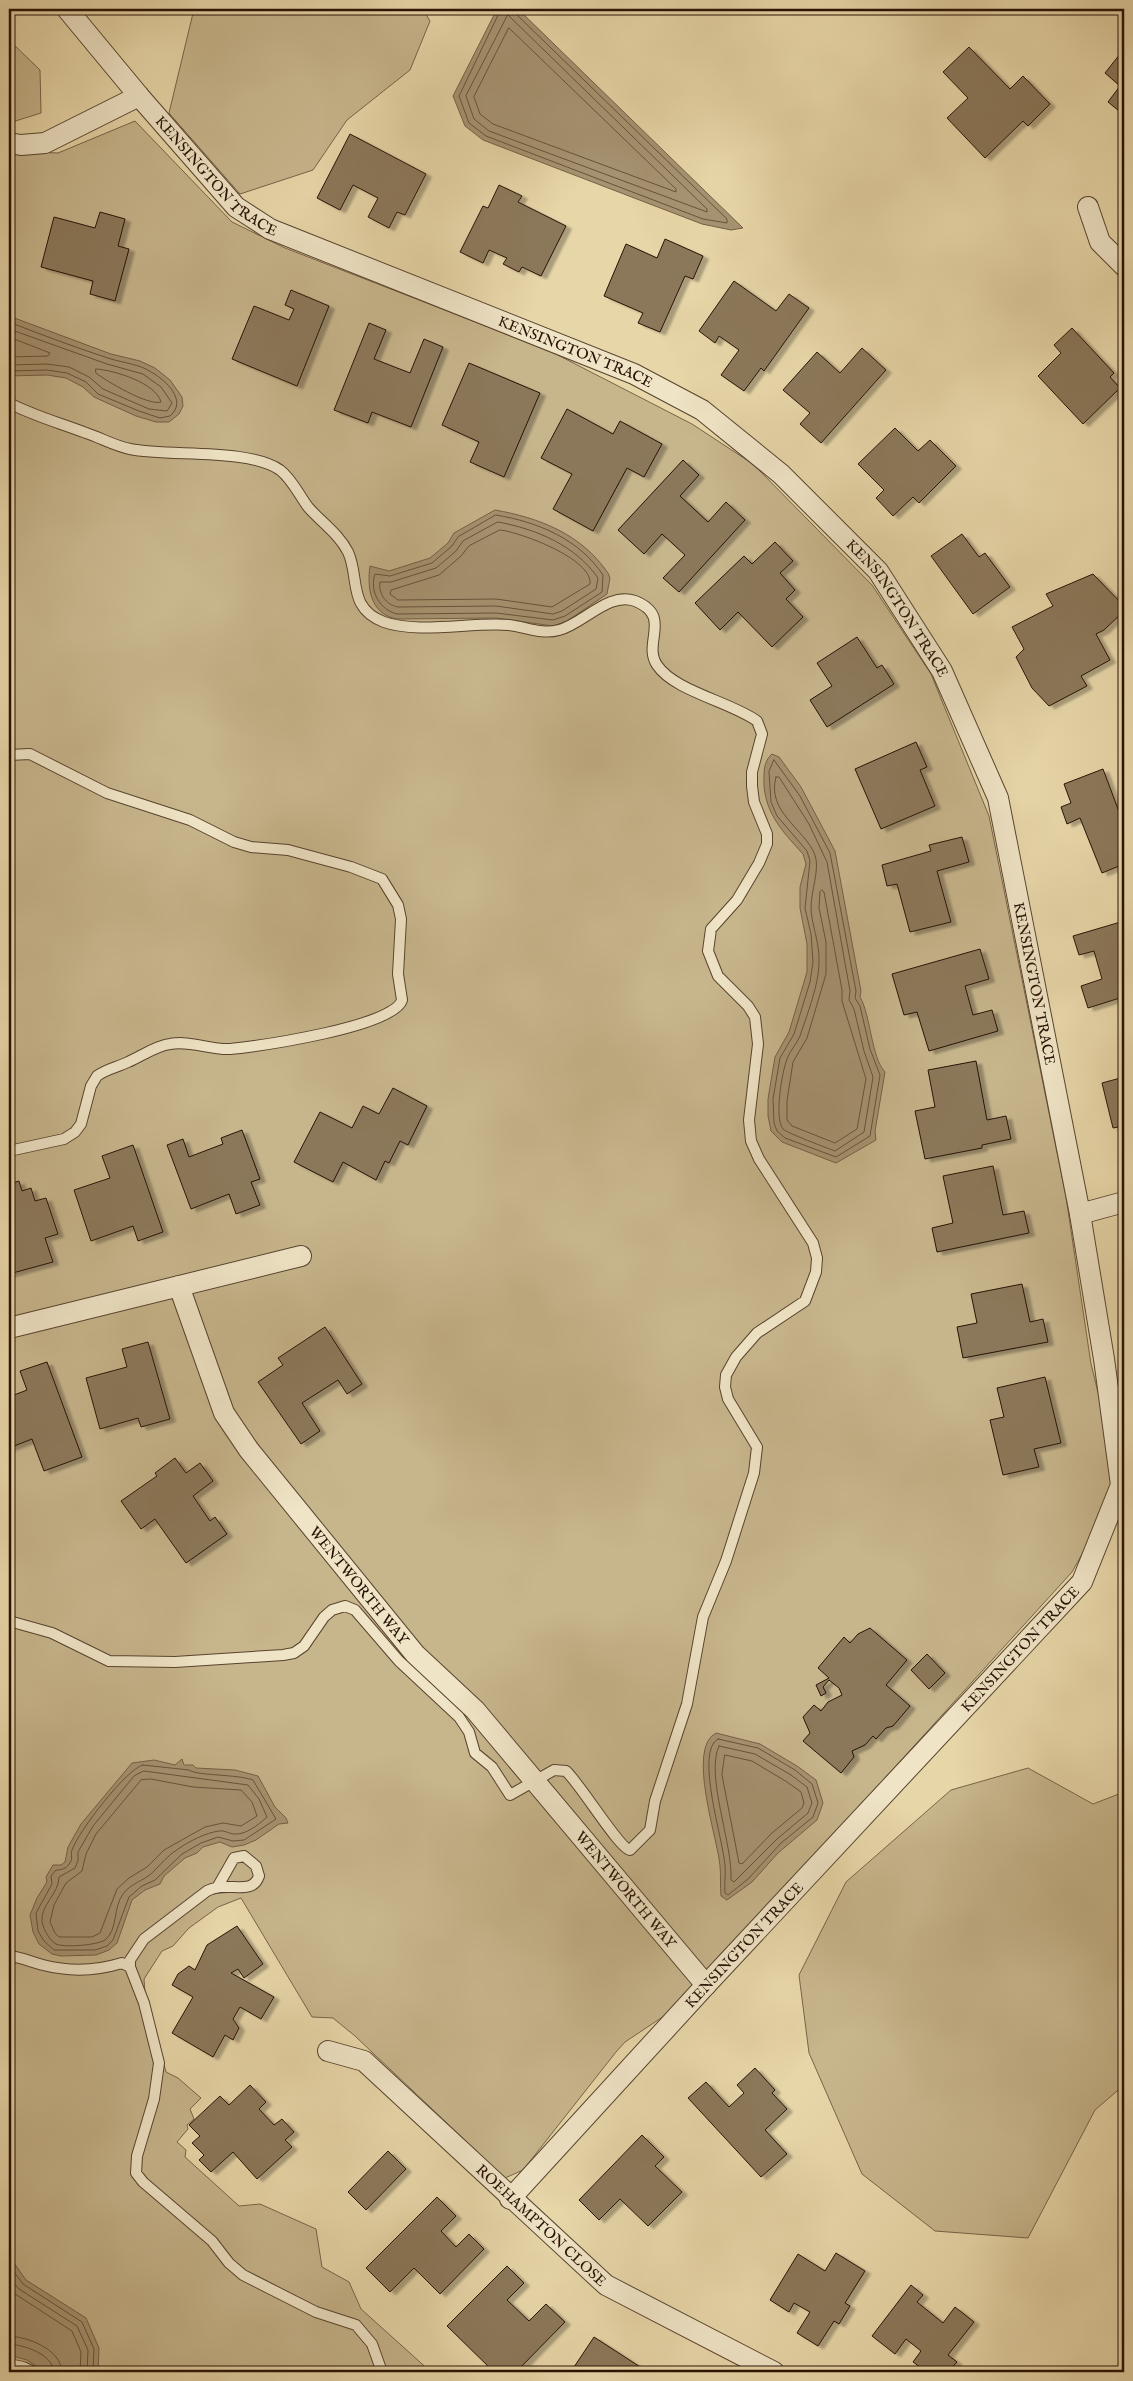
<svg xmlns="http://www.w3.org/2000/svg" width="1133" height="2381" font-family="'IM FELL English',serif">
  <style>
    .green { fill: #c7b58c; stroke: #786448 }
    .water { fill: #a69371; stroke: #745f46 }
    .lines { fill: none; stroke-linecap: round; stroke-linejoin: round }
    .shore { stroke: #67523b; stroke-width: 1 }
    .building { fill: #8b785a; stroke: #281205; filter: url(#shadow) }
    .service-casing { stroke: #58432e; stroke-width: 12 }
    .minor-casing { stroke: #58432e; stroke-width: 22 }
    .service { stroke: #efe4c6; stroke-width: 10 }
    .minor { stroke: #efe4c6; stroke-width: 20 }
    .labels { text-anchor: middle; stroke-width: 5; stroke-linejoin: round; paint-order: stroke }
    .street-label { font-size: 15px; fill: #281205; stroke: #efe4c6 }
  </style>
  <defs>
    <filter id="shadow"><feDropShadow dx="5.5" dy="3" stdDeviation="1" flood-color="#0004"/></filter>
  </defs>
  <rect width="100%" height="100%" fill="#e7d6a8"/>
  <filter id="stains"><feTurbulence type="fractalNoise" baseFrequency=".004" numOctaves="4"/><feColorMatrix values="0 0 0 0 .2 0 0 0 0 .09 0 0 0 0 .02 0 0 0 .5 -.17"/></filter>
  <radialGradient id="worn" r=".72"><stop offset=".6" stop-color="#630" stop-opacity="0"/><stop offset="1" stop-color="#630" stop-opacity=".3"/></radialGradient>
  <path class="green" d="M194 9H423L430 21 410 70 347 120 313 170 240 194 169 113Z
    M9 40 40 70 41 113 9 123Z
    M135 121 232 222 285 248 548 350 692 424 753 464 872 585 931 674 989 816 1066 1197 1091 1364 1121 1485 1072 1572 676 2008 625 2042 616 2052 523 2170 505 2178 355 2036 333 2018 312 2017 241 1898 218 1907 189 1928 173 1946 162 1951 144 1979 145 1992 166 2072 178 2078 201 2098 190 2109 194 2119 187 2125 188 2129 177 2142 186 2150 185 2157 239 2206 260 2204 316 2229 322 2267 349 2282 361 2309 431 2372H9V151L58 153Z
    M1028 1768 1093 1804 1124 1792V2085L1095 2110 1028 2238 935 2231 862 2174 809 2053 799 1975 846 1882 951 1790Z"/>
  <path class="water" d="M497 9H518L743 228 731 230 702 224 483 140 465 126 453 96Z
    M9 316 111 354 140 361 155 368 170 380 182 397 183 406 179 414 169 422H156L136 416 94 397 83 387 66 378 47 375 9 376Z
    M495 510C540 518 581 534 608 573L610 578 607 594 567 621 553 626 496 618 397 619C370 614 367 588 370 566L389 571 430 558 448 543 454 533Z
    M772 754 779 757 801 787 835 851 861 991 860 997C871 1016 871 1057 885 1072L875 1131 876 1140 836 1163 782 1142 771 1131 768 1116V1099L775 1057 789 1032 807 972V944L800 908V887L806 864 803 854C781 830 762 810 764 775 764 767 766 759 772 754Z
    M716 1733 760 1744 797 1766 816 1780 823 1803 817 1820 778 1853 752 1882 727 1900 721 1896C720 1886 721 1876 720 1866 718 1839 686 1748 716 1733Z
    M182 1759 184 1765H193L196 1768 235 1770 258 1776 275 1807 286 1818 288 1823 279 1824 256 1840 244 1845 232 1847 220 1842 203 1847 197 1853 185 1858 164 1876 160 1884 145 1890 132 1900 117 1943 109 1950 96 1955 61 1956 52 1954 39 1944 33 1932 30 1915 37 1898 47 1882 46 1877 53 1865H61L65 1862 68 1847 81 1824 132 1763 154 1760 175 1765Z
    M9 2256 26 2280 86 2318 99 2348 98 2372H45L27 2360 9 2355Z"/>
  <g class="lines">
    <path class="shore" d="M501 9 459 96 469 123 486 136 703 219 727 223V219L516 14 515 9
      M508 15 707 209V212L489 131 474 119 466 96Z
      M509 28 676 189V192L493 124 480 114 474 97Z
      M9 322C42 335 77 348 111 359 124 363 139 364 151 372 166 380 188 401 170 416L160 418 139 411 98 394 86 382 67 373 47 370 9 371
      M9 329 107 364 143 374 161 387 172 403 167 411 149 409 103 389 89 377 69 367 47 364 9 365
      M9 337 50 353 48 356 9 357
      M96 369C114 370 156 383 161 402 148 406 106 381 96 373Z
      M496 515C538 522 579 539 603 575L602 592 565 616 553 620 496 613 397 614C380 610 369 591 375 574L390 576 432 563 452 546 458 537Z
      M498 522C536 529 575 545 598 578L596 589 562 611 553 614 496 606 398 607C386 605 378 593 380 582H391L436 568 456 551 463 541Z
      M500 530C520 532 593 559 590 584L552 607 496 599 398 600 390 594 391 590 439 575 461 556 469 546Z
      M774 760 800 796 830 853 856 991 855 998 860 1006 870 1049 880 1075 870 1136 836 1157 785 1138 777 1131 774 1123 773 1099 780 1058 794 1034 810 982 813 962 811 934 805 908 810 861 807 851 777 816 771 802 769 772Z
      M776 777H779L809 824 827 862 850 991 849 1000 854 1009 864 1051 873 1077 864 1132 835 1151C827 1148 787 1133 783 1129 774 1118 782 1072 787 1059 790 1050 797 1044 800 1036 807 1015 819 984 819 963 820 942 811 924 811 907 811 891 820 869 815 855 805 829 766 812 776 777Z
      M822 890 824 892 842 990V1001L866 1079 857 1129 835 1143 792 1126 787 1120V1101L793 1062 807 1038 826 974V942L819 908 820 892Z
      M718 1739 758 1748 795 1770 812 1784 818 1803 813 1817 781 1843 748 1879 728 1895 725 1893C724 1884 726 1875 725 1866 724 1842 694 1751 718 1739Z
      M719 1746 755 1754 791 1775 807 1787 812 1803 808 1813 777 1839 734 1882 731 1880C733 1844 705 1775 719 1746Z
      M725 1755 752 1761 787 1782 801 1792 804 1803 802 1808 772 1833 742 1864 739 1863 722 1775Z
      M143 1765 189 1770C198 1776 236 1774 253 1780L276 1819 244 1840 233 1841 218 1837 201 1843 182 1854 155 1880 142 1886 129 1897 113 1940 107 1946 95 1950H54L44 1941 38 1931 36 1913 52 1884 51 1876 56 1870C61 1870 66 1869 69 1864 74 1859 70 1855 72 1850 78 1832 127 1768 143 1765Z
      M144 1771 248 1785 259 1799 267 1817C258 1825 246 1835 234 1834 229 1834 225 1830 219 1831 205 1833 190 1841 178 1849 168 1855 161 1864 153 1872 144 1881 131 1883 123 1894 113 1907 118 1930 105 1940 97 1945 65 1948 56 1944 49 1940 44 1930 42 1922 40 1905 59 1894 59 1877L75 1868 78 1861V1852L93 1826 134 1776Z
      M151 1779 193 1787 241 1790 252 1802 257 1816 241 1826 223 1823 205 1827 164 1850 147 1867 129 1878 117 1889 100 1933 92 1937H59L55 1933 50 1922 54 1905 66 1883 82 1871 86 1854 96 1834 141 1780Z
      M9 2265 23 2284 82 2322 94 2349 93 2372
      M9 2278 19 2289 77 2326 88 2350 87 2372
      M9 2290 72 2331 81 2352 80 2372
      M9 2336C28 2337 61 2349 62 2372
      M9 2344C24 2345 53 2354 54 2372"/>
  </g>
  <path class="building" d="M969 47 1010 89 1023 76 1050 104 1028 126 1023 121 985 158 947 118 968 98 943 72Z
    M1124 49V115L1108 102 1120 86 1105 73Z
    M350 134 426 174 405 215 397 212 389 228 368 217 378 198 353 185 340 210 317 198Z
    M499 185 522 196 518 202 566 226 541 276 522 267 519 272 503 264 507 258 489 250 483 263 460 252 483 206 488 208Z
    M100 212 125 219 118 246 129 249 115 301 90 294 93 281 41 267 54 217 95 228Z
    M665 239 703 256 693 279 685 276 660 332 638 323 643 313 604 296 626 244 657 258Z
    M734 281 776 311 789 294 809 308 764 371 761 368 744 391 721 375 739 350 719 336 715 343 699 331Z
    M291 290 329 306 297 386 232 359 254 306 289 320 294 309 285 305Z
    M369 323 386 330 374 359 410 373 424 339 443 347 411 427 372 412 368 423 334 410Z
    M1072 328 1114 373 1110 377 1120 388 1083 424 1038 376 1061 353 1054 345Z
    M862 348 886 370 821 443 800 424 810 413 783 390 817 352 840 373Z
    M469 363 540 393 504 477 470 462 479 442 442 425Z
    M567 409 613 434 620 421 662 444 644 477 627 468 593 531 553 509 572 474 541 458Z
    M895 428 918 451 930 440 956 466 919 503 913 497 893 516 876 498 884 490 858 464Z
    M683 460 699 475 680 496 708 522 726 502 745 520 679 592 663 578 685 555 662 534 644 554 618 530Z
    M962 534 979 557 985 553 1010 587 973 614 931 556Z
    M775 542 793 561 780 573 795 590 786 599 803 617 772 647 738 612 720 630 695 603 744 556 752 564Z
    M1093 574 1124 606V611L1104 630 1096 634 1110 660 1081 676 1087 686 1049 706 1032 688 1016 657 1024 649 1012 627 1053 606 1046 594Z
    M857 637 877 668 882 665 894 684 827 727 810 700 832 686 817 663Z
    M916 742 927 767 920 770 935 806 881 829 855 769Z
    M1103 769 1121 817 1124 816V864L1102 873 1080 818 1067 824 1061 807 1071 803 1064 784Z
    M962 837 969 862 937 871 951 922 910 932 897 884 887 886 882 865 931 851 929 845Z
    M1124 921V1002L1123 997 1088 1008 1081 986 1102 979 1094 951 1079 955 1073 936Z
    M980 949 989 979 965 986 973 1015 992 1010 998 1031 929 1051 917 1012 904 1015 892 974Z
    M976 1061 987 1120 1006 1116 1011 1139 982 1145V1148L925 1159 915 1111 935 1107 928 1070Z
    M1124 1077V1126L1113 1128 1102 1083Z
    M393 1088 427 1106 408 1145 400 1141 389 1163 385 1161 376 1180 343 1162 333 1182 294 1162 320 1112 352 1128 363 1106 379 1114Z
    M242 1130 260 1179 251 1182 260 1205 236 1214 229 1194 191 1209 167 1145 183 1139 189 1157 223 1144 221 1138Z
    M133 1145 163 1232 138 1241 133 1226 91 1241 74 1190 110 1178 102 1156Z
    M993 1166 1003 1215 1024 1211 1029 1233 937 1252 932 1228 953 1223 943 1176Z
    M19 1181 22 1191 31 1188 35 1201 46 1198 58 1234 45 1238 53 1262 9 1274V1209L12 1208 9 1198V1184Z
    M1022 1284 1030 1322 1043 1319 1048 1342 963 1358 957 1327 977 1323 971 1294Z
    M325 1327 362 1384 347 1394 338 1380 302 1403 320 1431 301 1444 258 1382 283 1365 278 1358Z
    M148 1342 170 1419 141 1427 138 1418 100 1429 86 1378 127 1367 122 1349Z
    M47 1362 82 1457 44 1471 32 1439 9 1448V1397L27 1390 20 1371Z
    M1045 1377 1061 1443 1034 1449 1039 1467 1003 1475 990 1420 1004 1417 997 1388Z
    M175 1458 186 1473 200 1463 213 1481 193 1496 210 1521 215 1517 227 1534 186 1563 155 1519 141 1529 121 1501 157 1476 155 1473Z
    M870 1628 907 1660 886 1685 910 1706 893 1726 886 1728 876 1739 873 1736 865 1745 852 1751 854 1757 841 1773 803 1741 810 1733 803 1717 814 1705 821 1711 828 1702 842 1695 839 1688 829 1680 823 1687 826 1693 821 1696 816 1685 829 1678 818 1668 844 1637 850 1643 858 1634Z
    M927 1654 945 1673 929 1689 911 1670Z
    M237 1926 263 1964 244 1978 238 1969 231 1973 274 1997 261 2019 240 2007 233 2019 239 2028 233 2040 225 2035 213 2057 172 2033 193 1997 172 1985 178 1974 189 1966 195 1970 207 1945Z
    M755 2068 775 2090 772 2093 787 2109 765 2130 787 2154 761 2177 688 2098 706 2082 729 2107 744 2093 737 2085Z
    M250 2085 266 2102 259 2109 274 2125 282 2119 294 2132 285 2140 292 2147 257 2179 233 2152 211 2172 199 2160 204 2155 192 2143 200 2136 189 2125 220 2096 229 2105Z
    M642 2135 664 2157 655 2166 682 2192 648 2226 620 2199 599 2220 579 2200Z
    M388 2151 406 2169 366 2210 348 2192Z
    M437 2197 456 2216 441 2231 456 2247 469 2234 484 2249 440 2294 414 2268 390 2292 366 2268Z
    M836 2253 865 2271 845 2303 850 2306 839 2324 834 2321 818 2346 797 2333 810 2312 794 2303 789 2312 770 2300 798 2254 825 2271Z
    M507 2266 524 2283 507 2300 529 2321 546 2304 565 2322 516 2372H494L447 2326Z
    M911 2285 923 2295 917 2302 943 2323 955 2307 974 2322 948 2355 957 2362 948 2372H927L913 2362 921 2351 906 2339 895 2354 872 2336Z
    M594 2337 648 2372H575L572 2370Z"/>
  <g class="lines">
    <g class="service-casing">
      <path id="service" d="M9 403C34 416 60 423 86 433 101 438 115 446 130 449 170 457 248 448 280 470 292 479 299 495 308 507 321 522 339 534 348 552 360 578 347 608 384 622 417 634 472 622 509 625 526 627 542 635 559 630 583 624 609 591 635 601 673 616 642 643 657 665 674 691 731 702 757 721L762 734 752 772V786L754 802 767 834V844L759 863 737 900 711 929 708 951 718 976 748 1006 755 1017 758 1044 749 1120 751 1141 759 1159 813 1243 817 1258 816 1272 805 1301 757 1333 736 1357 726 1375 725 1387 728 1399 757 1447 754 1473 726 1561 703 1617 687 1704 655 1801 650 1830 630 1850C619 1848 581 1785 566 1771L554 1770 510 1795 492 1767 475 1753 469 1732 459 1717 399 1661 355 1610 345 1606 332 1610 324 1617 304 1646 294 1653 283 1655 175 1662 109 1661 52 1633 9 1621
        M9 755 30 754 107 793 190 820 234 842 251 847 288 850 351 867 382 879 398 905 401 919 398 974 402 1000C394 1027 259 1046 230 1049 210 1050 190 1040 170 1044 155 1046 142 1056 128 1062 118 1067 106 1069 97 1076L91 1086 81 1124 75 1132 64 1139 9 1151
        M218 1886 234 1858 244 1856 256 1866 259 1876C252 1897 227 1880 207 1891L144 1939 130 1960V1967L144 2003 159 2063 154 2099 137 2156 136 2173 143 2182 212 2241 229 2263 243 2275 316 2312 356 2325 372 2344 382 2372
        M9 1956C21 1957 31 1962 43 1965 70 1972 96 1971 122 1963L130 1967
        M9 2364 23 2367 34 2372"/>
    </g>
    <g class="minor-casing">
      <g id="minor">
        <path id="s1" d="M67 9 139 96 236 207 270 229 634 374 702 410 781 474 878 571 942 671 998 798 1080 1214 1104 1359 1121 1485 1082 1582 706 1985 510 2199"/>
        <path d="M9 143 21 145 45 143 139 96"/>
        <path d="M1088 207 1100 242 1124 266"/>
        <path d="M1080 1214 1124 1202"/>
        <path id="s2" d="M179 1286 224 1413 249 1450 415 1654 475 1710 706 1985"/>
        <path d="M9 1328 301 1256"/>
        <path id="s3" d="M328 2051 364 2061 606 2285 774 2372"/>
      </g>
    </g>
    <use href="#service" class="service"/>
    <use href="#minor" class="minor"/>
  </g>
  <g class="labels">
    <g class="street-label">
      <text dy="5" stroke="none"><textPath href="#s1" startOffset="225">KENSINGTON TRACE</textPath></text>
      <text dy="5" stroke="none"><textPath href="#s1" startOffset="630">KENSINGTON TRACE</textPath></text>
      <text dy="5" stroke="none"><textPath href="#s1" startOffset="1050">KENSINGTON TRACE</textPath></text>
      <text dy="5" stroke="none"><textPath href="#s1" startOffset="1455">KENSINGTON TRACE</textPath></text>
      <text dy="5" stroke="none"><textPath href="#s2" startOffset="354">WENTWORTH WAY</textPath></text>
      <text transform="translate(1020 1649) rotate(-47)" y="5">KENSINGTON TRACE</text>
      <text dy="5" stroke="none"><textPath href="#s2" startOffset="759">WENTWORTH WAY</textPath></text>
      <text transform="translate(744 1945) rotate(-47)" y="5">KENSINGTON TRACE</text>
      <text dy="5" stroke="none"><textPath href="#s3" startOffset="279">ROEHAMPTON CLOSE</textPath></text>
    </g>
  </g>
  <rect width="1133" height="2381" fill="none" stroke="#e7d6a8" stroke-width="30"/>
  <rect x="10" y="10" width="1113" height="2361" fill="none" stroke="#281205" stroke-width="2.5"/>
  <rect x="15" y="15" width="1103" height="2351" fill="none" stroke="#281205"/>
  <rect width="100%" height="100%" filter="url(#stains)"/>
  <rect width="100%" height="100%" fill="url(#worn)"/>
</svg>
